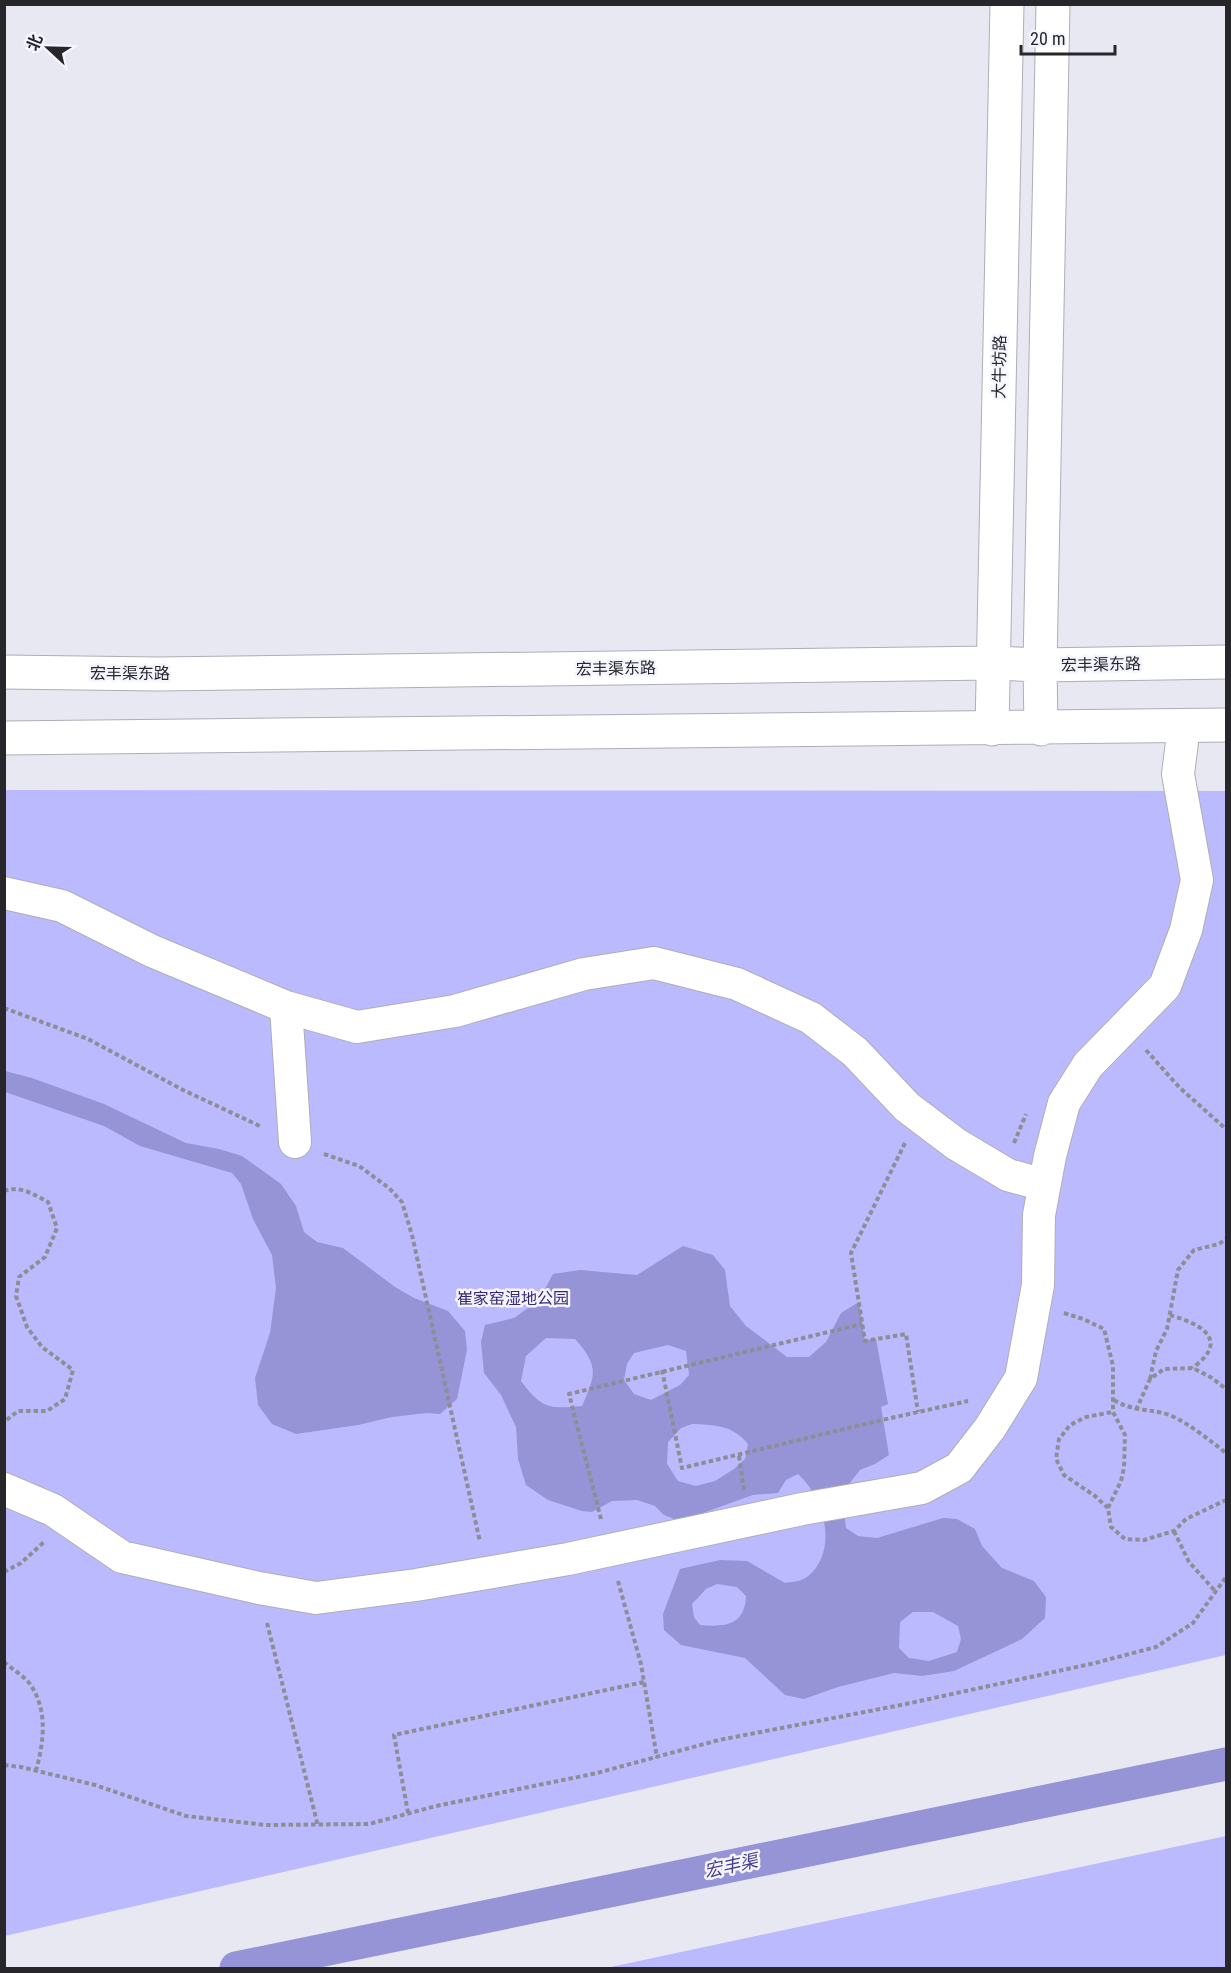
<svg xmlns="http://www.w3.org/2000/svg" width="1231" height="1973" font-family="'Roboto Condensed','Noto Sans SC',sans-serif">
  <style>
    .green { fill: #bcbaff }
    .water { fill: #9693d6; fill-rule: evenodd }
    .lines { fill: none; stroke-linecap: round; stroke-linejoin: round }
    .canal { stroke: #9693d6; stroke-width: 33 }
    .street-casing { stroke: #adaeb7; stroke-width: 34 }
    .secondary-casing { stroke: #adaeb7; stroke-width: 35 }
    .path { stroke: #8d8e95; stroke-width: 4; stroke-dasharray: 4.5 3; stroke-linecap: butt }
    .street { stroke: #fff; stroke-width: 32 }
    .secondary { stroke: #fff; stroke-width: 33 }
    .labels { text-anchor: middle; stroke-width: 5; stroke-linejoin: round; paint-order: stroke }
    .street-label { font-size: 16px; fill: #27272b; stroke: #f5f5ff }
    .park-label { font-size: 16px; fill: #352876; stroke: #f5f5ff }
    .water-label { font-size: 18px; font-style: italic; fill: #493e8e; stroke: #f5f5ff }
  </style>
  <rect width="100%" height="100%" fill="#e7e8f2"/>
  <path class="green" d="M4 790 1226 791V1655L5 1936Z
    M1226 1836V1968H606Z"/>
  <path class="water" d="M5 1071 32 1078 104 1104 186 1143 219 1149 242 1156 281 1184 296 1206 304 1232 317 1242 343 1248 395 1287 414 1298 448 1311 465 1331 467 1350 457 1399 440 1414 427 1413 392 1417 358 1425 296 1434 272 1424 258 1405 255 1378 270 1333 276 1288 272 1255 253 1219 241 1184 232 1173 140 1146 104 1126 5 1092Z
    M683 1246 713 1255 725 1270 730 1306 746 1326 787 1357H809L826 1342 841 1313 859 1302 865 1340 876 1339 888 1404 881 1407 889 1455 875 1464 860 1470 842 1493 846 1528 858 1536 877 1538 943 1518 957 1519 975 1529 982 1546 1002 1568 1034 1581 1046 1597 1045 1618 1022 1639 954 1671 922 1676 894 1673 838 1687 804 1699 785 1695 745 1658 681 1645 664 1630 663 1614 680 1569 720 1560 747 1561 785 1583C792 1582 802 1581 807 1577 839 1552 825 1498 798 1474L786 1480 778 1493 753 1495 689 1518 674 1519 664 1515 655 1506 637 1500 612 1501 592 1512 582 1511 548 1500 526 1485 518 1459 516 1427 501 1395 484 1373 481 1342 485 1325 514 1318 539 1300 553 1274 580 1270 637 1275ZM546 1338 575 1339C599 1366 596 1374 582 1406 549 1409 542 1409 521 1381L526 1356ZM668 1345 686 1351 689 1375 680 1385 651 1400 634 1394 624 1380 627 1364 634 1353ZM692 1424C714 1425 733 1425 748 1444L745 1459 734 1469 715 1481 696 1486 678 1481 667 1464 668 1442 681 1428ZM717 1584 737 1587 746 1596C745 1626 724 1627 700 1625L694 1617 692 1604 706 1589ZM913 1612H933L958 1626 961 1639 957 1652 929 1661 909 1658 899 1648 900 1622Z"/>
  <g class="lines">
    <path class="canal" d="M236 1968 1226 1764"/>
    <g class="street-casing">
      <path id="street" d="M4 893 62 906 152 951 286 1007 357 1027 455 1011 584 974 654 963 737 984 811 1018 855 1052 907 1107 956 1144 1008 1175 1044 1185
        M286 1007 295 1142
        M4 1489 53 1510 122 1557 259 1588 316 1598 416 1585 568 1559 802 1509 922 1488 959 1468 990 1428 1021 1378 1038 1285 1039 1215 1050 1156 1064 1103 1088 1065 1165 986 1186 930 1197 880 1178 774 1184 726"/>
    </g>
    <g class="secondary-casing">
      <path id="secondary" d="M4 672 158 674 992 663 1040 665 1226 662
        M992 729 1007 4
        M1041 729 1040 665 1053 4
        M4 738 1226 725"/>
    </g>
    <path class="path" d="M4 1008 88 1039 183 1090 262 1127
      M1146 1050 1179 1087 1226 1129
      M905 1143 851 1253 865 1341 906 1334 918 1412
      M1014 1143 1026 1114
      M324 1154 359 1166 389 1188 402 1202 412 1235 480 1542
      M4 1191C20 1185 35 1195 48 1202L57 1228 45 1257 19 1277 16 1296 27 1327 42 1347 73 1370 65 1399 47 1411H18L4 1422
      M1064 1313 1083 1319 1104 1329 1113 1366V1412L1125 1435 1124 1468 1121 1481 1108 1508 1111 1527 1125 1539 1144 1540 1174 1531 1186 1519 1226 1500
      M1170 1315C1186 1320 1222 1331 1207 1354 1204 1359 1197 1364 1193 1368
      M662 1370 682 1468 882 1420 968 1401
      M1150 1379 1156 1351 1167 1329 1178 1270 1194 1250 1219 1244 1226 1239
      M1114 1400C1130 1410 1145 1409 1163 1413 1181 1417 1211 1441 1226 1453
      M1136 1410 1150 1379 1164 1369 1193 1368 1212 1378 1226 1389
      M739 1456 744 1490
      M1108 1508 1095 1496 1064 1475 1056 1459 1059 1439 1070 1425 1086 1417 1112 1412
      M601 1519 569 1394 862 1324
      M1174 1531 1189 1562 1216 1592
      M4 1572 21 1563 44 1542
      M618 1581 641 1664 657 1758
      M267 1623 318 1826
      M4 1662C12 1669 24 1676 30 1684 48 1710 44 1741 36 1771
      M4 1765 21 1767 95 1785 186 1816 266 1825 369 1824 436 1806 597 1773 719 1740 906 1704 1095 1663 1156 1647 1193 1623 1226 1577
      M408 1813 394 1735 644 1682"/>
    <use href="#street" class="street"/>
    <use href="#secondary" class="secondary"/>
  </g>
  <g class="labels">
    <g class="street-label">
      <text transform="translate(999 367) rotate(-89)" y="6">大牛坊路</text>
      <text transform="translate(1101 664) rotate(-1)" y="6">宏丰渠东路</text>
      <text transform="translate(616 668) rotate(-1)" y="6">宏丰渠东路</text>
      <text x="130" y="679">宏丰渠东路</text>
    </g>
    <g class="park-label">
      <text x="513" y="1304">崔家窑湿地公园</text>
    </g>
    <g class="water-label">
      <text transform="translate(731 1866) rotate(-12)" y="6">宏丰渠</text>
    </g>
  </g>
  <rect width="1231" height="1973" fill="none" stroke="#27272b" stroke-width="12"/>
  <g transform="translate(48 48) rotate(292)" stroke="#f5f5ff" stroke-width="4.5" paint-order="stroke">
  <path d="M0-4.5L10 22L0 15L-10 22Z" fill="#27272b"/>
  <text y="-9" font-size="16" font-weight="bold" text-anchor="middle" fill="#27272b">北</text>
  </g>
  <path d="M1021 45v9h94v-9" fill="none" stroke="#27272b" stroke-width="3"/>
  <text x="1030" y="45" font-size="18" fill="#27272b" stroke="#f5f5ff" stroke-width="4.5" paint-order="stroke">20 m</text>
</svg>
